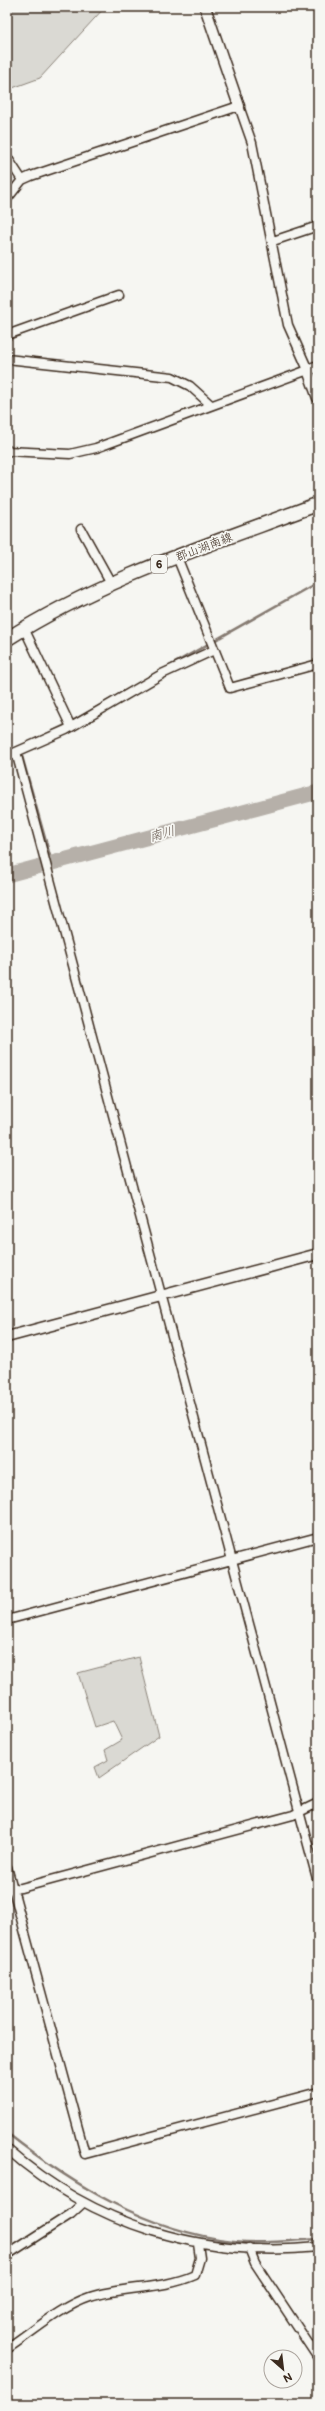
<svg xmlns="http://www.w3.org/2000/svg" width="325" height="2411" font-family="'Balsamiq Sans','Klee One',sans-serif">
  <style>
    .green { fill: #dad9d3; stroke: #8a8278 }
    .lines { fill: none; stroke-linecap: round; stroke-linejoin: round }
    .stream { stroke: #857a71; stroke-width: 2.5 }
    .river { stroke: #b6b0a9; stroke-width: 15 }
    .minor-casing { stroke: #3b2a1e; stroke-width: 11 }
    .tertiary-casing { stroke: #3b2a1e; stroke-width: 13 }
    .primary-casing { stroke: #3b2a1e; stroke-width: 16 }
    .minor { stroke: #f6f6f2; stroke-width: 8 }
    .tertiary { stroke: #f6f6f2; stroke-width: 10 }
    .primary { stroke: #f6f6f2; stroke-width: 13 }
    .labels { text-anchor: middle; stroke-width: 3.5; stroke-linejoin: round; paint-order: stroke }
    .shield { fill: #f6f6f2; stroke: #73675e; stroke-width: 1 }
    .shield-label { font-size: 11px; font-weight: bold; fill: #3b2a1e }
    .street-label { font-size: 12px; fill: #3b2a1e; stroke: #f6f6f2 }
    .water-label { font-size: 13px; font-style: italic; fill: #605248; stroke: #f6f6f2 }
  </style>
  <rect width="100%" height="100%" fill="#f6f6f2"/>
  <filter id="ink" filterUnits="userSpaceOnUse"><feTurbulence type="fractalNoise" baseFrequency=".025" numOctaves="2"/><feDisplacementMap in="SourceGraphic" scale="8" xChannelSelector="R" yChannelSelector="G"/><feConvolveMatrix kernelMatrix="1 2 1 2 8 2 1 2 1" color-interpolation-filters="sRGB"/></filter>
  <g filter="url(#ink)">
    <path class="green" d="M7 7H105L40 78 7 90Z
      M139 1657 159 1736 99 1778 95 1767 108 1760 105 1750 122 1740 113 1721 95 1727 78 1673Z"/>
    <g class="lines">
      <path class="stream" d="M32 741 65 725 318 582
        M22 756 52 863
        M7 2133C73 2185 147 2231 233 2241 261 2244 290 2241 318 2239"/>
      <path class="river" d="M7 875 318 792"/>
      <g class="minor-casing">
        <path id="minor" d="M7 157 22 180
          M7 199 22 180 31 176 239 106 252 143 288 325 308 370 96 448 70 454 7 451
          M273 241 318 226
          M7 335 119 295
          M7 359 172 377 190 386 211 405
          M81 529 111 583
          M177 557 230 688 318 664
          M24 628 71 727
          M16 752 318 1882
          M7 756 66 730 162 674 214 650
          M7 1620 318 1537
          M7 1867 85 2154 318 2092
          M8 1889 21 1888 293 1815 318 1803
          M7 2149C93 2225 205 2259 318 2247
          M249 2248 255 2263 318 2358
          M7 2255 71 2214 83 2203
          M7 2349C33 2332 60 2307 90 2297 124 2286 161 2290 195 2275L200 2258 198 2244"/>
      </g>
      <g class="tertiary-casing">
        <path id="tertiary" d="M205 7 239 106
          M318 366 308 370 318 398
          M7 1337 318 1254"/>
      </g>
      <g class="primary-casing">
        <path id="primary" d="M7 639C103 578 212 544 318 504"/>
      </g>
      <use href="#minor" class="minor"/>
      <use href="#tertiary" class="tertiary"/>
      <use href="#primary" class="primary"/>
    </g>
  </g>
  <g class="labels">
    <rect class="shield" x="151" y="555" width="16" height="18" rx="3"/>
    <g class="shield-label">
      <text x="159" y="568">6</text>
    </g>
    <g class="street-label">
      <text transform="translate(204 547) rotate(-21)" y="4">郡山湖南線</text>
    </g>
    <g class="water-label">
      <text transform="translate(162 833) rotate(-15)" y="5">南川</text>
    </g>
  </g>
  <rect width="325" height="2411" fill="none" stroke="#f6f6f2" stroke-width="24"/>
  <rect x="12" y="12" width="301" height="2387" fill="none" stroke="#3b2a1e" stroke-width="1.5" filter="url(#ink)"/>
  <g transform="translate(283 2369) rotate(152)"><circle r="19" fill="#f6f6f2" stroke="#aba49d"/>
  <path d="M0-3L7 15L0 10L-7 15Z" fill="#3b2a1e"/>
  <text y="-6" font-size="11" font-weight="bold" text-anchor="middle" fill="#3b2a1e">N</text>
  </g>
</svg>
